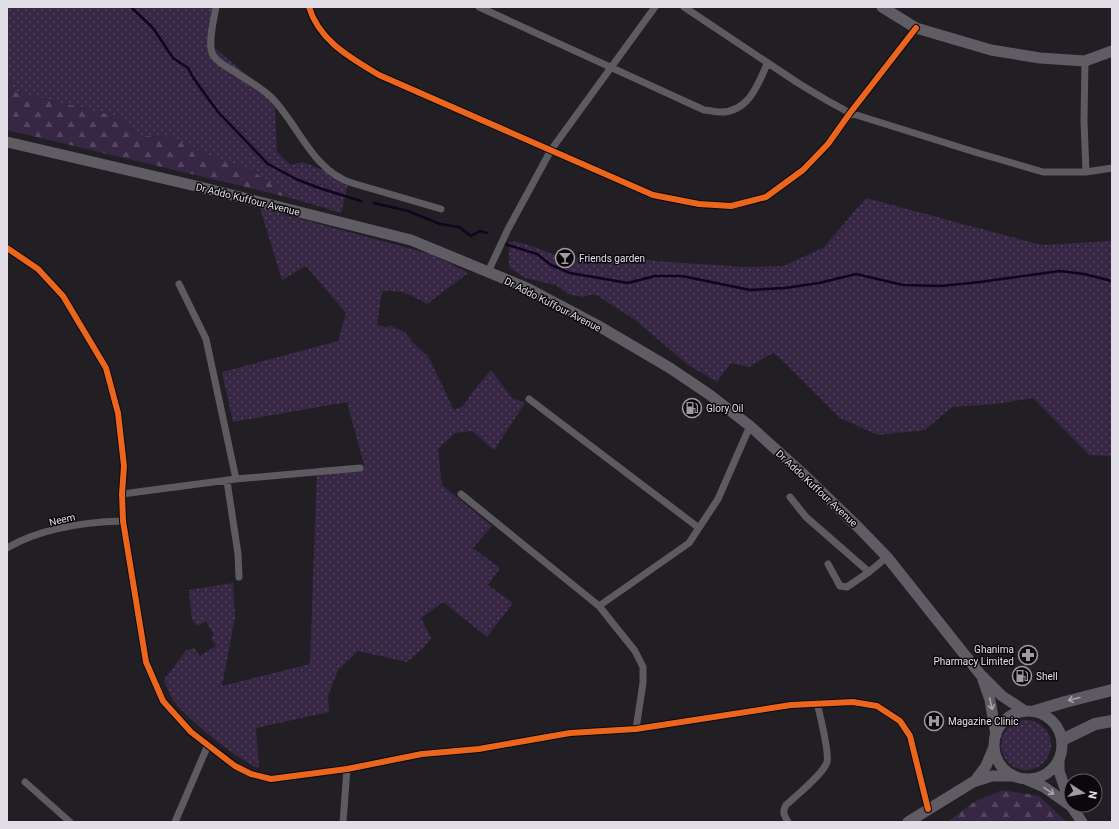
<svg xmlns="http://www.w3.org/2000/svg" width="1119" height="829" font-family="Roboto,sans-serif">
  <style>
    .grass { fill: url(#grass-dots) }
    .forest { fill: url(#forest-firs) }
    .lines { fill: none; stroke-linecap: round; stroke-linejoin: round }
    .stream { stroke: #13031f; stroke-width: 2.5 }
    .street { stroke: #5d5a60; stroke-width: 7 }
    .secondary { stroke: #605c64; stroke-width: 11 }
    .primary { stroke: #5e5a63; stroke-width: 12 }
    .cycleway-casing { stroke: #0a080c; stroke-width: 8 }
    .cycleway { stroke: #eb651d; stroke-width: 6 }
    .oneway { stroke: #a7a3aa }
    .oneway2 { stroke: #a8a4ab }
    .labels { text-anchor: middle; stroke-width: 3; stroke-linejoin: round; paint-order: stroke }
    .street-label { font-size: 10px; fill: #e2dee5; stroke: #0a080c }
    .poi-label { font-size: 10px; fill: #e2dee5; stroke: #0a080c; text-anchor: start }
  </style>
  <defs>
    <pattern id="grass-dots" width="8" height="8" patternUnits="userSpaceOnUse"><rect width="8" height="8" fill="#372745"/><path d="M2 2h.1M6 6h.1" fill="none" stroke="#544660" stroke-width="1.8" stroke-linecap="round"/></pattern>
    <pattern id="forest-firs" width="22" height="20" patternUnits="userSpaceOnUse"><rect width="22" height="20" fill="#372745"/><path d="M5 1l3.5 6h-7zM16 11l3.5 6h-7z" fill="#544660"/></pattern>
  </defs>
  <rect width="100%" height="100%" fill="#211e24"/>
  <path class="grass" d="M7 7H213L211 45 257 83 275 108 277 152 290 165 303 162 349 181 341 213 291 198 251 170 212 157 169 137 140 136 116 116 15 92 7 72Z
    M866 198 1041 245 1112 241V456L1089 455 1033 398 996 404 952 407 925 430 878 435 840 418 784 362 773 353 749 367 731 363 717 382 687 364 635 320 595 294 582 297 568 294 556 285 525 278 509 267V242C524 240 557 257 573 263L581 255 598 261 618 256 654 261 744 267 783 266 823 248Z
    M260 208 434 255 468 273 427 304C409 294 403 290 382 291L377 325 385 327 391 326 405 332 414 344 428 356 454 410 463 406 478 385 491 370 512 398 525 403 494 450 472 431 455 433 438 449 442 485 492 526 473 548 500 568 488 585 513 603 487 637 443 602 421 618 431 638 423 648 407 662 358 651 338 670 328 696 329 712 256 728 259 768C242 764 184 716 173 700 169 694 167 687 164 680L186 650 194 648 200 656 216 646 211 638 214 635 206 621 197 626 192 619 189 590 233 583 235 617 222 686 310 664 317 468 364 465 347 402 233 422 222 372 338 341 346 313 306 266 282 280Z
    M1001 745a25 25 0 1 1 50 0a25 25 0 1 1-50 0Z"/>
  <path class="forest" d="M7 72 15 92 116 116 140 136 169 137 212 157 251 170 291 198 7 130Z
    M1002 790 1039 796 1067 822H947L974 802Z"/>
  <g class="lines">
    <path class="stream" d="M131 7 153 28 173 58 188 68 194 79 218 112 268 164 296 179 319 188 361 201
      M374 203 408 211 440 224 459 227 471 236 480 231 487 233
      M505 244 537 254 551 265 570 273 628 283 655 276H682L750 290 785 288 819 283 856 274 903 285 941 286 980 282 1060 271 1084 274 1112 281"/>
    <path class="street" d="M216 7C214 19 207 45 213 55 217 62 225 66 232 70 245 79 261 87 272 98 299 126 313 171 352 183L441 209
      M309 7C319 41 351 58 379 75L653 195 699 204 731 206 766 197 803 170 828 144 850 113 916 28
      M479 7 704 110C709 110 714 112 719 112 748 113 758 85 767 64
      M684 7 798 83 828 101 850 113 978 153 1043 172H1086L1112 168
      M1085 61 1084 121 1086 172
      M7 248 38 269 63 296 106 368 118 413 124 466 122 494 123 521 146 662 163 701 191 732 235 766 251 774 271 779 347 769 422 754 479 749 570 733 636 729 791 705 853 702 877 706 900 721 910 736 928 809
      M488 272 508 229 551 150 655 7
      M179 284 206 339 236 479
      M529 399 699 528
      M227 481 238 554 239 577
      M122 494 236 479 360 468
      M461 494 599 606 635 651 643 667V683L636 729
      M790 497 806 517 869 572
      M7 548C41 528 85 522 123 521
      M828 564 840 586 847 587 869 572 887 557
      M599 606 689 543 718 499 750 426
      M25 782 70 822
      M175 822 208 745
      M343 822 347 769
      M788 822C784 815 782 812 786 805 796 796 824 773 827 762 829 752 820 715 817 703"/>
    <path class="secondary" d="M882 7 916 28 991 50 1040 58 1085 61 1112 51
      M7 142 196 186 411 240 527 288 597 325 670 368 710 395 750 426 801 472 859 528 887 557 980 674 1002 696 1025 711
      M983 680 990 700 996 735
      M994 745a34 34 0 1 1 68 0a34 34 0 1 1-68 0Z
      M1059 760V771L1071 806 1082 822
      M1025 779 1044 787 1071 806
      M974 782 986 766 994 747
      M908 822 973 782 992 776H1014"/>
    <path class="primary" d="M1035 711 1065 702 1112 690
      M1062 740 1095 724 1112 721"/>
    <g class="cycleway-casing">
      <path id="cycleway" d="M309 7C319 41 351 58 379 75L653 195 699 204 731 206 766 197 803 170 828 144 850 113 916 28
        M7 248 38 269 63 296 106 368 118 413 124 466 122 494 123 521 146 662 163 701 191 732 235 766 251 774 271 779 347 769 422 754 479 749 570 733 636 729 791 705 853 702 877 706 900 721 910 736 928 809"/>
    </g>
    <use href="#cycleway" class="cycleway"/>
  </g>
  <defs><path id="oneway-shaft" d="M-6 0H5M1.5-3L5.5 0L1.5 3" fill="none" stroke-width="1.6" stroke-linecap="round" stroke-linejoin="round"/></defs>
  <use class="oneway" href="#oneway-shaft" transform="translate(1074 699) rotate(166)"/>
  <g class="oneway2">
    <use href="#oneway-shaft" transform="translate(991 704) rotate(77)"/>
    <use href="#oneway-shaft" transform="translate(1049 791) rotate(34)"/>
  </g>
  <defs>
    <g id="bar-ring" transform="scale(1)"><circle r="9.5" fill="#0a080c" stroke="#9e9ba1" stroke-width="1.5"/><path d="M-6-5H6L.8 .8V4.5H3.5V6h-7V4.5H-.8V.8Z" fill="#9e9ba1"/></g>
    <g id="fuel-ring" transform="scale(1)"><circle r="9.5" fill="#0a080c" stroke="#9e9ba1" stroke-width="1.5"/><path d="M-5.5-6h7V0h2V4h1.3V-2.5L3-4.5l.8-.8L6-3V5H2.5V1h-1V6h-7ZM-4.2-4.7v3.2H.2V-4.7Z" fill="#9e9ba1"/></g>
    <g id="pharmacy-ring" transform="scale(1)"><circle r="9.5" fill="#0a080c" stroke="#9e9ba1" stroke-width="1.5"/><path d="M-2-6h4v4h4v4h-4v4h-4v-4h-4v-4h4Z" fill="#9e9ba1"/></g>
    <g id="hospital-ring" transform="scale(1)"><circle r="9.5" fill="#0a080c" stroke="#9e9ba1" stroke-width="1.5"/><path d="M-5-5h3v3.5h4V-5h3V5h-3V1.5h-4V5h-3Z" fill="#9e9ba1"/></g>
  </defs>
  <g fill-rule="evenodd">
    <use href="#bar-ring" x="565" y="258"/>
    <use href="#fuel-ring" x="692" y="408"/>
    <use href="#pharmacy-ring" x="1028" y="655"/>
    <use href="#fuel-ring" x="1022" y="676"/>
    <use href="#hospital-ring" x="934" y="721"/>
  </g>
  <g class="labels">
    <g class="street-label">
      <text transform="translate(248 199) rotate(14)" y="4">Dr Addo Kuffour Avenue</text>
      <text transform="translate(553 304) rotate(27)" y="4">Dr Addo Kuffour Avenue</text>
      <text transform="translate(817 488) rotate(43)" y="4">Dr Addo Kuffour Avenue</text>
      <text transform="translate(62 519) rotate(-13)" y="4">Neem</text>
    </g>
    <g class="poi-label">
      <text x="579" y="262">Friends garden</text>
      <text x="706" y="412">Glory Oil</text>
      <text x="1014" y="653" text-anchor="end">Ghanima<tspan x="1014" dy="12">Pharmacy Limited</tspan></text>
      <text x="1036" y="680">Shell</text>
      <text x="948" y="725">Magazine Clinic</text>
    </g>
  </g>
  <rect width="1119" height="829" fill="none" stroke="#e2dee5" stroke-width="16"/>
  <g transform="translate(1083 793) rotate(101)"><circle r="19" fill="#0a080c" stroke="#605e63"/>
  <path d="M0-3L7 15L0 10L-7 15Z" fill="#9e9ba1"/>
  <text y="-6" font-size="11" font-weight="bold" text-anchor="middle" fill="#e2dee5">N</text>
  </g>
</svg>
